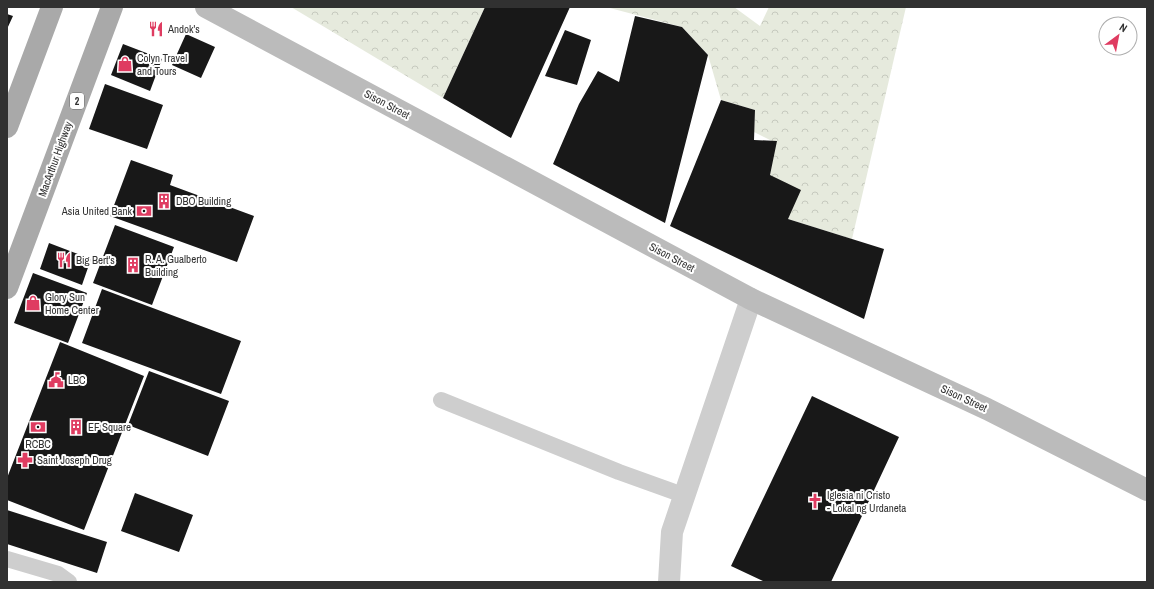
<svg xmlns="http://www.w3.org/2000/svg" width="1154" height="589" font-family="'Archivo Narrow',sans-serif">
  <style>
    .forest { fill: url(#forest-crowns) }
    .building { fill: #181818 }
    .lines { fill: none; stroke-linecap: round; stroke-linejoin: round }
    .lane { stroke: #cecece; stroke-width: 16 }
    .street { stroke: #cecece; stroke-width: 22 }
    .secondary { stroke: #bbb; stroke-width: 22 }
    .primary { stroke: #a9a9a9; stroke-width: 22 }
    .labels { text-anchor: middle; stroke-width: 4; stroke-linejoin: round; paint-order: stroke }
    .shield { fill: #fff; stroke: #6f6f6f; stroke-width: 1 }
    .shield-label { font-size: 10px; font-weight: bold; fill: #313131 }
    .poi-label { font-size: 11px; fill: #313131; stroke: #fff; text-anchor: start }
    .street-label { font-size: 11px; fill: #313131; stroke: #fff }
  </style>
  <defs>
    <pattern id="forest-crowns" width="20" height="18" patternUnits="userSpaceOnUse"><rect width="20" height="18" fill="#e6eadd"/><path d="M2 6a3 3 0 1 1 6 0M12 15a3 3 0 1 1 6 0" fill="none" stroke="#c6c9be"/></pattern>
  </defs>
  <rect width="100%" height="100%" fill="#fff"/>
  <path class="forest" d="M291 7H485L443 98Z
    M606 7H734L760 26 769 7H906L852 239 788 219 770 175 772 141 754 132 755 110 721 100 708 55 682 27Z"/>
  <path class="building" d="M485 7H570L511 138 443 98Z
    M7 14 13 16 7 29Z
    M635 16 682 27 708 55 665 223 553 164 579 104 598 71 619 82Z
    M565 30 591 40 577 85 545 76Z
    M186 34 215 47 201 78 172 65Z
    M123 44 162 59 150 91 111 75Z
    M105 84 163 105 147 149 89 129Z
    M721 100 755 110 754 140 777 141 770 175 801 190 788 219 884 249 864 319 670 226Z
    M131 160 173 175 170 185 254 216 237 262 110 216Z
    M115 225 174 247 152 305 93 283Z
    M49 243 91 259 82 285 40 269Z
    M33 273 87 293 68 343 14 323Z
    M102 289 241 341 221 394 82 343Z
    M60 342 144 376 84 530 7 500V478Z
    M149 371 229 401 208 456 128 425Z
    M812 396 899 437 831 582H765L731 566Z
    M135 493 193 515 179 552 121 531Z
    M7 510 107 542 97 573 7 544Z"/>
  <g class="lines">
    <path class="lane" d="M441 400 619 472 683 495
      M7 559 58 574 69 582"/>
    <path class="street" d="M669 582 672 532 751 299"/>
    <path class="secondary" d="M206 7 751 299 987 409 1147 490"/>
    <path class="primary" d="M7 127 52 7
      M7 288 112 7"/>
  </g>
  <defs>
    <g id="restaurant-bare" transform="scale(1.2)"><path d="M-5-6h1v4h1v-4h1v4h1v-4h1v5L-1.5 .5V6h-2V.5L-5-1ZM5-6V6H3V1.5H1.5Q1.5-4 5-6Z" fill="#df3c61" stroke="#fff" stroke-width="2.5" paint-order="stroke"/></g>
    <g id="shop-bare" transform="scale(1.2)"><path d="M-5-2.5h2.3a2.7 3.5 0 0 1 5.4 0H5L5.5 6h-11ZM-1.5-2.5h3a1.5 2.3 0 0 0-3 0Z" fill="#df3c61" stroke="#fff" stroke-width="2.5" paint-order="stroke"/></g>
    <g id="building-bare" transform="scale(1.2)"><path d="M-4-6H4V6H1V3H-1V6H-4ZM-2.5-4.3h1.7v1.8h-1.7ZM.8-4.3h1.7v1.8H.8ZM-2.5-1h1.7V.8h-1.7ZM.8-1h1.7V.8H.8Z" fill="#df3c61" stroke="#fff" stroke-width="2.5" paint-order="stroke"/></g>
    <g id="bank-bare" transform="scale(1.2)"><path d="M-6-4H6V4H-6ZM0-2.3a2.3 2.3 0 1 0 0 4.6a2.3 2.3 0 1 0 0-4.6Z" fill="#df3c61" stroke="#fff" stroke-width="2.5" paint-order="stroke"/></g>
    <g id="civic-bare" transform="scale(1.2)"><path d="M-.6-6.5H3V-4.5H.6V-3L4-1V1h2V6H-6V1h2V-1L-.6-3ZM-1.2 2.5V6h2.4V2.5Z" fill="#df3c61" stroke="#fff" stroke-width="2.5" paint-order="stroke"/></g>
    <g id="pharmacy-bare" transform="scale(1.2)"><path d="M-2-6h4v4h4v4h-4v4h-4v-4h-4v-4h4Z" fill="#df3c61" stroke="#fff" stroke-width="2.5" paint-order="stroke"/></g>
    <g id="church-bare" transform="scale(1.2)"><path d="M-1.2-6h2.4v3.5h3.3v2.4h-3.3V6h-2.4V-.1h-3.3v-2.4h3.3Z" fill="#df3c61" stroke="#fff" stroke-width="2.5" paint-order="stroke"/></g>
  </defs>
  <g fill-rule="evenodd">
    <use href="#restaurant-bare" x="156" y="29"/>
    <use href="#shop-bare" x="125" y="64"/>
    <use href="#building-bare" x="164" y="201"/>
    <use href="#bank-bare" x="144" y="211"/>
    <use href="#restaurant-bare" x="64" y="260"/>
    <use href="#building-bare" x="133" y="265"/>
    <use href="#shop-bare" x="33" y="303"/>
    <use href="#civic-bare" x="56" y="380"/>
    <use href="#bank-bare" x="38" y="427"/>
    <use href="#building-bare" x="76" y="427"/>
    <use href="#pharmacy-bare" x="25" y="460"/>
    <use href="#church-bare" x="815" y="501"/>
  </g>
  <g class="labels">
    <rect class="shield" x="70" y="93" width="14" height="16" rx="3"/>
    <g class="shield-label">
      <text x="77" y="105">2</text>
    </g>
    <g class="poi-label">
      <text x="168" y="33">Andok's</text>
      <text x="137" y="62">Colyn Travel<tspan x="137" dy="13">and Tours</tspan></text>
      <text x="176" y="205">DBO Building</text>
      <text x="132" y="215" text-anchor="end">Asia United Bank</text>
      <text x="145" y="263">R. A. Gualberto<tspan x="145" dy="13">Building</tspan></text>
      <text x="76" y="264">Big Bert's</text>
      <text x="45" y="301">Glory Sun<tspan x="45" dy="13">Home Center</tspan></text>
      <text x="68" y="384">LBC</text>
      <text x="88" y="431">EF Square</text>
      <text x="38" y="448" text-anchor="middle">RCBC</text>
      <text x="37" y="464">Saint Joseph Drug</text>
      <text x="827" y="499">Iglesia ni Cristo<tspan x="827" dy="13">- Lokal ng Urdaneta</tspan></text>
    </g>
    <g class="street-label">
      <text transform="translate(387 104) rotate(28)" y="4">Sison Street</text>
      <text transform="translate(55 159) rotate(-70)" y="4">MacArthur Highway</text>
      <text transform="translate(672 257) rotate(28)" y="4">Sison Street</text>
      <text transform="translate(964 398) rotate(25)" y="4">Sison Street</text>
    </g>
  </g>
  <rect width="1154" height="589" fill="none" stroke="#313131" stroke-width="16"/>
  <g transform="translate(1118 36) rotate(32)"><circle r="19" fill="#ffffff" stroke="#adadad"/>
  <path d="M0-3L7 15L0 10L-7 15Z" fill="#df3c61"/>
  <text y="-6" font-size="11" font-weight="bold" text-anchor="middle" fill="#313131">N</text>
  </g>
</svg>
